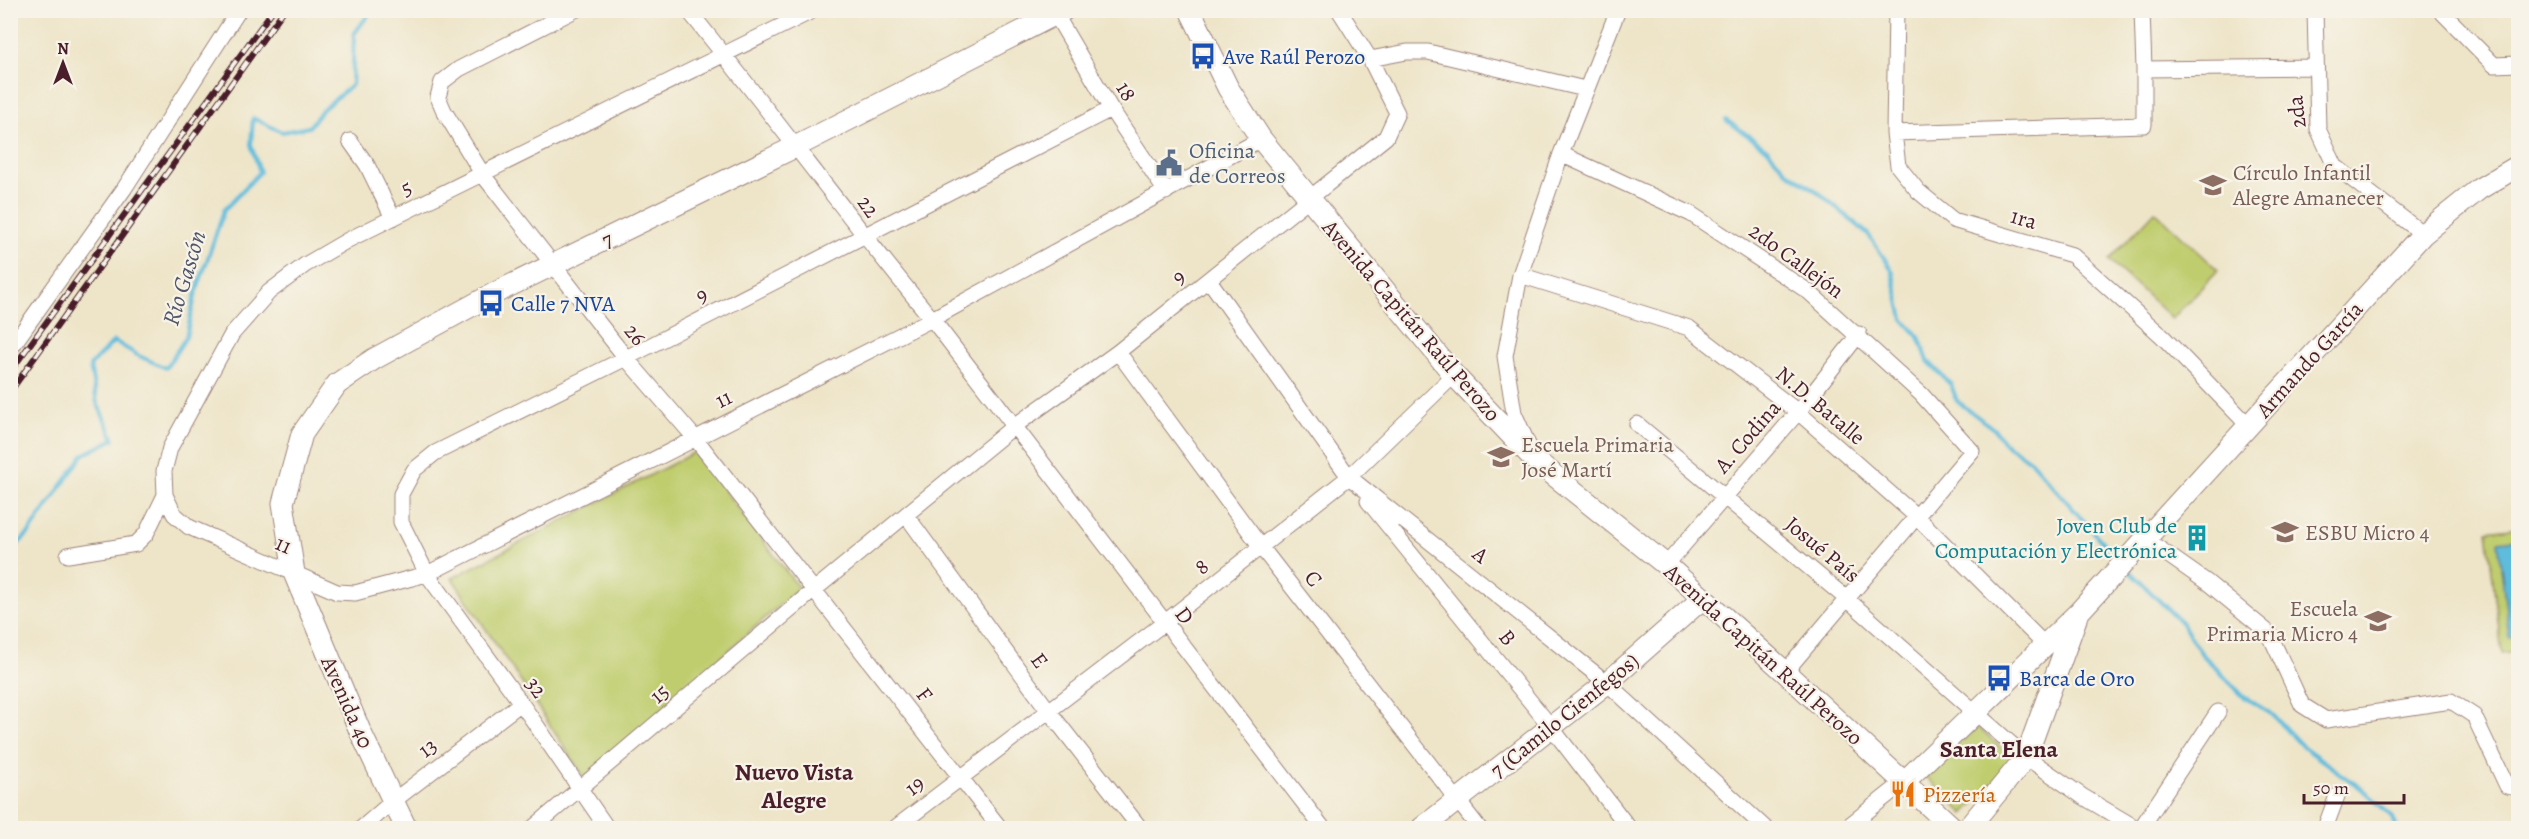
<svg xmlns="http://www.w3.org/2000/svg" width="2529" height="839" font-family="Alegreya,serif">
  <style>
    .green { fill: #c0cd6e; stroke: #85764c; stroke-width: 1.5 }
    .water { fill: #5ebcdc; stroke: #546e84; stroke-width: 1.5 }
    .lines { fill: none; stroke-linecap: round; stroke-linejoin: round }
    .stream { stroke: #5ebcdc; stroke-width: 4 }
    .street-casing { stroke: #9c827a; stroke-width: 17 }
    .secondary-casing { stroke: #9c827a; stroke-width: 23 }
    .street { stroke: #fff; stroke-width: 15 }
    .secondary { stroke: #fff; stroke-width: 21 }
    .rail-casing { stroke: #4a1f2b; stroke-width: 6 }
    .rail { stroke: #f7f3e8; stroke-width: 4; stroke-dasharray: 11; stroke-linecap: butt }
    .labels { text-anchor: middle; stroke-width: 4.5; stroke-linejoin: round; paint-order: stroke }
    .transit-label { font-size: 22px; fill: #164399; stroke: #f7f3e8; text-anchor: start }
    .street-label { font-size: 22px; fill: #4a1f2b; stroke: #f7f3e8 }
    .service-label { font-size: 22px; fill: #4e5e75; stroke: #f7f3e8; text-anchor: start }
    .education-label { font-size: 22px; fill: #785e54; stroke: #f7f3e8; text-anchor: start }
    .culture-label { font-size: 22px; fill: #0d838f; stroke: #f7f3e8; text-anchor: end }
    .food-label { font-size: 22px; fill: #c56008; stroke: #f7f3e8; text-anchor: start }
    .water-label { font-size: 24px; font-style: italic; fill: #515669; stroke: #f7f3e8 }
    .neighbourhood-label { font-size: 24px; font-weight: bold; fill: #4a1f2b; stroke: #f7f3e8 }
  </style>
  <rect width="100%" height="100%" fill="#f7f3e8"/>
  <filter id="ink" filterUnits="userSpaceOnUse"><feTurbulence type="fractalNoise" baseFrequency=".0167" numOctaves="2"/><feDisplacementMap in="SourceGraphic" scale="12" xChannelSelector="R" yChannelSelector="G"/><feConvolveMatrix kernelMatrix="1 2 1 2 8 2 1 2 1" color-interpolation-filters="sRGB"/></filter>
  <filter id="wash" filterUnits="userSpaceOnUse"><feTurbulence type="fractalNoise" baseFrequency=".008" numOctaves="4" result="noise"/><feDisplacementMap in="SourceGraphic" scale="24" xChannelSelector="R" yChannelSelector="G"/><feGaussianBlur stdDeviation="1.35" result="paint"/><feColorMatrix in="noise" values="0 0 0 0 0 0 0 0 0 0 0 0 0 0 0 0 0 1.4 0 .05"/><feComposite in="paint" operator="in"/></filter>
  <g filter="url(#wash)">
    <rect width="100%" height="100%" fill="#eee5c9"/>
    <path class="green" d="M2155 211 2218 270 2172 319 2109 260Z
      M695 452 799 588 585 778 452 578Z
      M2518 527V652L2502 654 2487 531Z
      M1978 727 2015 760 1964 814 1924 775Z"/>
    <path class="water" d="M2518 539V636L2509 637 2498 541Z"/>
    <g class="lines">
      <path class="stream" d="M1726 120 1767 149 1786 171 1818 192 1868 234 1892 270 1903 319 1919 337 1928 361 1951 385 1957 401 1995 430 2004 443 2031 461 2118 560
        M10 552 29 533 83 455 114 439 97 403 90 366 114 341 139 356 166 368 186 337 195 296 224 210 260 172 251 145 253 118 282 132 309 127 323 109 352 85 354 34 372 10
        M2128 570 2181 622 2201 653 2244 697 2273 715 2302 746 2365 791 2393 818 2397 828"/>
    </g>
  </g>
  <g filter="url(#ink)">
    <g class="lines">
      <g class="street-casing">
        <path id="street" d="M575 10 459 69 442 82 438 97 444 111 483 175 626 358 695 438 1000 828
          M688 10C771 112 848 218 932 319L1323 828
          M814 10 348 240 305 265 269 292 232 334 170 448 164 471 165 495 174 514 189 527 337 592 355 593 427 574 932 319 1261 139
          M1053 10 1111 109 1166 192
          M1896 10 1894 133 1898 166 1918 191 1953 220 2072 255 2163 337 2248 425
          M2142 10 2144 69 2315 67
          M2315 10 2318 129 2335 166 2423 234
          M2440 10 2494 65 2518 64
          M1370 59 1407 52H1428L1585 89
          M1894 133 2144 125V69
          M350 141 367 165 393 218
          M1561 154 1691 214 1809 292 1921 394 1972 451 1785 672
          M1520 275 1689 328 1798 412 1917 517 2045 645
          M1209 280 1349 477 1607 683 1765 828
          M10 349 124 189 239 10
          M1118 352 1261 547 1479 828
          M1637 424 1847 599 2026 757 2082 796 2136 828
          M1530 449 1514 413 1505 356 1520 275 1561 154 1618 10
          M1368 501 1551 727 1629 828
          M906 515 1048 710 1140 828
          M2144 538 2208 583 2269 633 2302 705 2326 720 2451 701 2474 716 2507 786 2518 788
          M68 555 136 544 146 534 165 495
          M1666 565 1798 412 1859 334
          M362 828 392 802 521 703
          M533 828 814 590 1013 427 1118 352 1386 137 1397 113 1370 59 1339 10
          M607 828 521 703 427 574 401 522V494L414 470 435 453 626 358 1111 109
          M895 828 1164 623 1349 477 1454 375
          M1846 828 1904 782
          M2141 828 2218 712
          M2325 828 2337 796"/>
      </g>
      <g class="secondary-casing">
        <path id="secondary" d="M1190 10 1228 88 1261 139 1454 375 1535 460 1666 565 1785 672 1953 828
          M1904 782 2079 612 2423 234 2479 189 2518 166
          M406 828 360 731 294 573 283 503 302 434 337 384 374 359 495 293 797 146 1064 10
          M1422 828 1607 683 1702 599
          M1968 828 2026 757 2076 619"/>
      </g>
      <use href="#street" class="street"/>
      <use href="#secondary" class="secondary"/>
      <g class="rail-casing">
        <path id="rail" d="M10 372 273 10
          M10 392 284 10"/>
      </g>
      <use href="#rail" class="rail"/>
    </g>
  </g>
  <defs>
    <g id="bus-bare" transform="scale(2.07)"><path d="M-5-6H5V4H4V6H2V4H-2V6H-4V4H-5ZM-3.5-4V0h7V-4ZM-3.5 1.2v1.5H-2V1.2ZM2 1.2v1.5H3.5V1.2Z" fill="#1a4fb4" stroke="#f7f3e8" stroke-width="2.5" paint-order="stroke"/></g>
    <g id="civic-bare" transform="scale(2.07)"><path d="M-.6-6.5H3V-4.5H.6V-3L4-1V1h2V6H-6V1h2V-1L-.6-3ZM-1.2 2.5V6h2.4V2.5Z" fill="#5c6f8a" stroke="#f7f3e8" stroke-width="2.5" paint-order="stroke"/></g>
    <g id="school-bare" transform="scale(2.07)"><path d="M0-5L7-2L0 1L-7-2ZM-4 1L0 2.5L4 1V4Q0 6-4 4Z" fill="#8d6e63" stroke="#f7f3e8" stroke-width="2.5" paint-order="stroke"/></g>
    <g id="building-bare" transform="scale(2.07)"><path d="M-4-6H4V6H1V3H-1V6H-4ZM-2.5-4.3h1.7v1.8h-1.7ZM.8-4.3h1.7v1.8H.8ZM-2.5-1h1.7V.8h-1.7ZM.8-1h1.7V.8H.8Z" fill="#0f9aa8" stroke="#f7f3e8" stroke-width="2.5" paint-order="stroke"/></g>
    <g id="restaurant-bare" transform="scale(2.07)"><path d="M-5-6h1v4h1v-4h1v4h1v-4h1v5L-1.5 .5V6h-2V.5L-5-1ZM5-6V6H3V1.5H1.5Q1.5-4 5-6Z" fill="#e8710a" stroke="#f7f3e8" stroke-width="2.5" paint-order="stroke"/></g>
  </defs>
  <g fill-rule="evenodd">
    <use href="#bus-bare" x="1203" y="56"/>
    <use href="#civic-bare" x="1169" y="163"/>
    <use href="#school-bare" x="2213" y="185"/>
    <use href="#bus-bare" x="491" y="303"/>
    <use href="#school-bare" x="1501" y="457"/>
    <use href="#school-bare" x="2285" y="532"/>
    <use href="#building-bare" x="2197" y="538"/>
    <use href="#school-bare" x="2378" y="621"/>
    <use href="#bus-bare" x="1999" y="678"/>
    <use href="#restaurant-bare" x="1903" y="794"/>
  </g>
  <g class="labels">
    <g class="transit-label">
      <text x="1223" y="64">Ave Raúl Perozo</text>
      <text x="511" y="311">Calle 7 NVA</text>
      <text x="2019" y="686">Barca de Oro</text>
    </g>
    <g class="street-label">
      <text transform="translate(1127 91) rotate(59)" y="8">18</text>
      <text transform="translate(2296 112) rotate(-96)" y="8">2da</text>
      <text transform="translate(406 187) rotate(-25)" y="8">5</text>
      <text transform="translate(869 206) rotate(54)" y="8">22</text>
      <text transform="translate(2024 218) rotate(16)" y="8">1ra</text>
      <text transform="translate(607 239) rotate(-26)" y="8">7</text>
      <text transform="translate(1797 260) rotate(36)" y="8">2do Callejón</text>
      <text transform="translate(1178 276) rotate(-38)" y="8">9</text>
      <text transform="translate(701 294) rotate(-27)" y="8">9</text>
      <text transform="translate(1412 320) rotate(49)" y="8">Avenida Capitán Raúl Perozo</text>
      <text transform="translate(636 334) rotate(51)" y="8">26</text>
      <text transform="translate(2309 359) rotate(-48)" y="8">Armando García</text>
      <text transform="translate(723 398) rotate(-27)" y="8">11</text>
      <text transform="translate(1821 405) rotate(40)" y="8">N.D. Batalle</text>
      <text transform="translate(1747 436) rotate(-49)" y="8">A. Codina</text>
      <text transform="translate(284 544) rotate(24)" y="8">11</text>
      <text transform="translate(1823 549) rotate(40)" y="8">Josué País</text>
      <text transform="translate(1481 554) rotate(39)" y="8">A</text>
      <text transform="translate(1201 566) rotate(-38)" y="8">8</text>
      <text transform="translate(1314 578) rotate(52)" y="8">C</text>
      <text transform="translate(1185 615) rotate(52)" y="8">D</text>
      <text transform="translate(1508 637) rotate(51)" y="8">B</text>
      <text transform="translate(1764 654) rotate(42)" y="8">Avenida Capitán Raúl Perozo</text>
      <text transform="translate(1040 660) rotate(54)" y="8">E</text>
      <text transform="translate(537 687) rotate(55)" y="8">32</text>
      <text transform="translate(659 693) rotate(-41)" y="8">15</text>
      <text transform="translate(925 694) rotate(52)" y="8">F</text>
      <text transform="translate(348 702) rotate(66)" y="8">Avenida 40</text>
      <text transform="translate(1564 715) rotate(-39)" y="8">7 (Camilo Cienfegos)</text>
      <text transform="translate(427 747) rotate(-37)" y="8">13</text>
      <text transform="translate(914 785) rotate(-38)" y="8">19</text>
    </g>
    <g class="service-label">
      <text x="1189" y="158">Oficina<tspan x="1189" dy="25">de Correos</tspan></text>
    </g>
    <g class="education-label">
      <text x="2233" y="180">Círculo Infantil<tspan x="2233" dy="25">Alegre Amanecer</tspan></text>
      <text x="1521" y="452">Escuela Primaria<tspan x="1521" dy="25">José Martí</tspan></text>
      <text x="2305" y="540">ESBU Micro 4</text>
      <text x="2358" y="616" text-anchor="end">Escuela<tspan x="2358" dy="25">Primaria Micro 4</tspan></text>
    </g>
    <g class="culture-label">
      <text x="2177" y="533">Joven Club de<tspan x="2177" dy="25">Computación y Electrónica</tspan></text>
    </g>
    <g class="food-label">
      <text x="1923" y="802">Pizzería</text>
    </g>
    <g class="water-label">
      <text transform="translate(184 278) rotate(-73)" y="8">Río Gascón</text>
    </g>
    <g class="neighbourhood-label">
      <text x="1999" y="757">Santa Elena</text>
      <text x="794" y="780">Nuevo Vista<tspan x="794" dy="28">Alegre</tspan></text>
    </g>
  </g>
  <rect width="2529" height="839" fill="none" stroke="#f7f3e8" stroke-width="36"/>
  <g transform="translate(63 63)" stroke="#f7f3e8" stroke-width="4.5" paint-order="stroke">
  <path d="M0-4.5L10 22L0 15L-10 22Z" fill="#4a1f2b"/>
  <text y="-9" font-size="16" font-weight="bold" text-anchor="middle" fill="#4a1f2b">N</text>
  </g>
  <path d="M2304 794v9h100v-9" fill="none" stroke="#4a1f2b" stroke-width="3"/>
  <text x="2313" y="794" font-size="18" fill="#4a1f2b" stroke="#f7f3e8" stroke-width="4.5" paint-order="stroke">50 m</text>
</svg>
